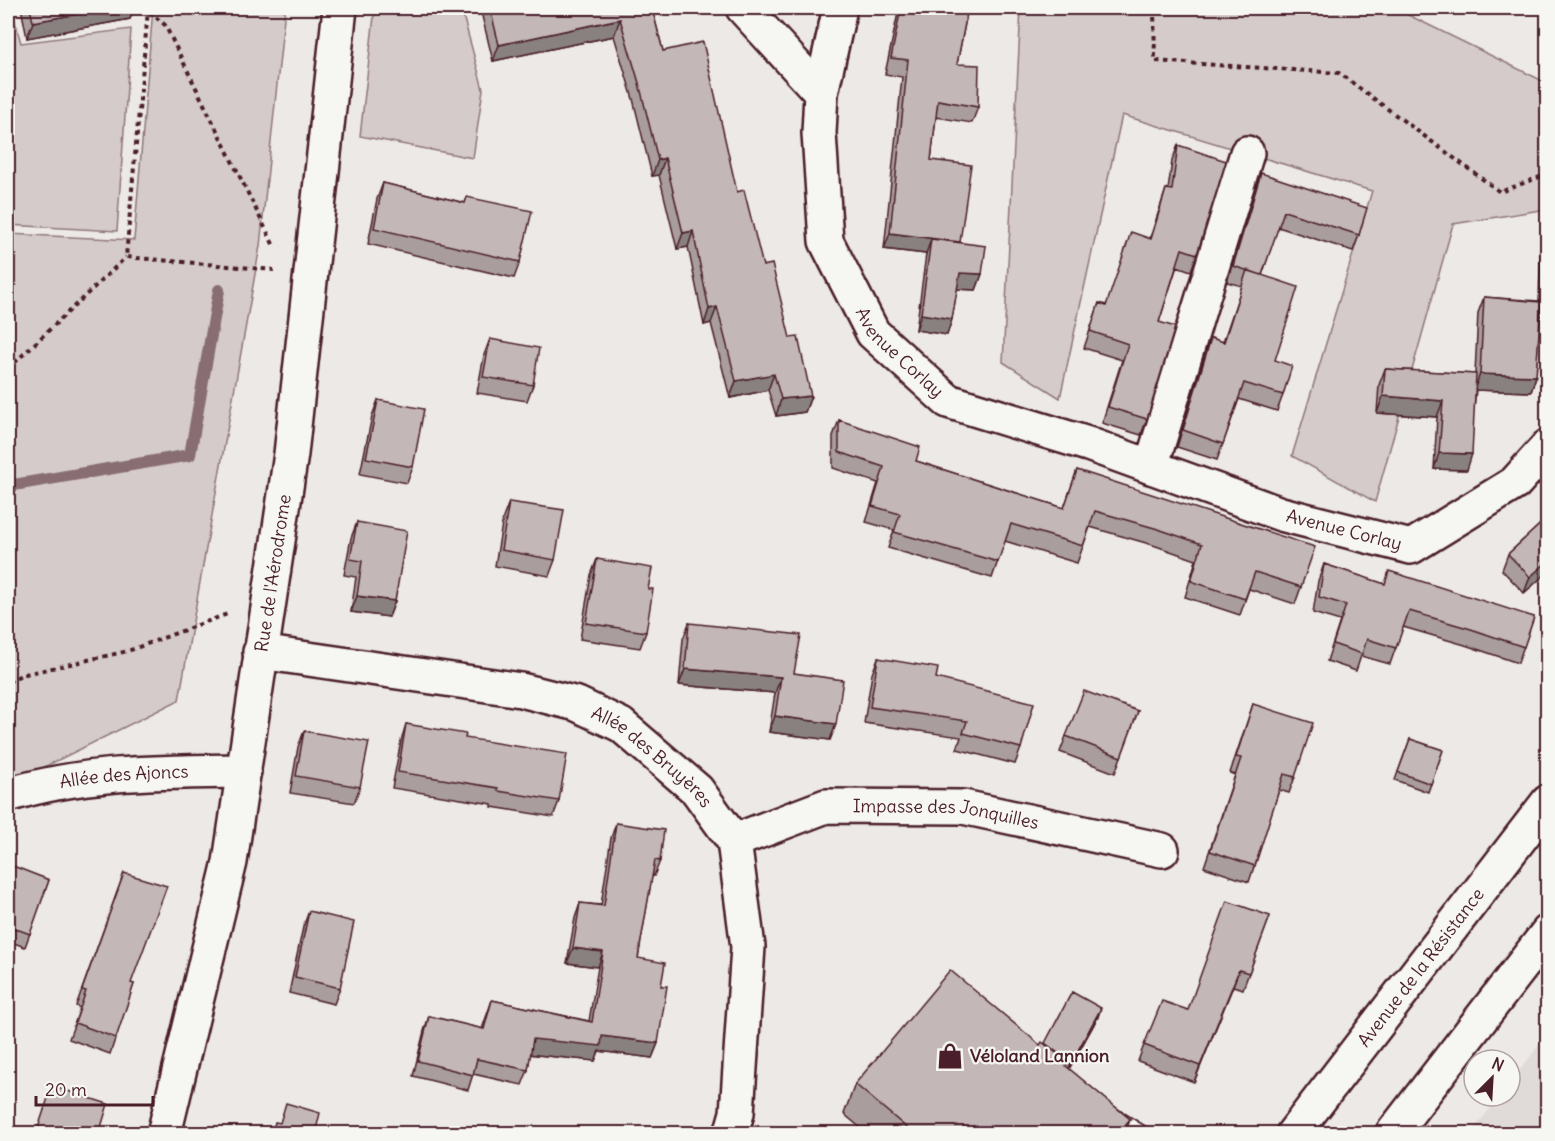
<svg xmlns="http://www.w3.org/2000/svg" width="1555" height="1141" font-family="Delius,sans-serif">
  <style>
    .built { fill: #e0dad8 }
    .green { fill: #d4cbca; stroke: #8f757a; stroke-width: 1.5 }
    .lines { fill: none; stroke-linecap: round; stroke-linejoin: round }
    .stream { stroke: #886e73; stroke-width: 12 }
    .service-casing { stroke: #4a1f2b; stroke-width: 22 }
    .minor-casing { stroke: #4a1f2b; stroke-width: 38 }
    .tertiary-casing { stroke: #4a1f2b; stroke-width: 38 }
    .primary-casing { stroke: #4a1f2b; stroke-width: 38 }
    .path { stroke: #4a1f2b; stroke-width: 4; stroke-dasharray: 4.5 4.5; stroke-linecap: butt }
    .service { stroke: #f6f6f2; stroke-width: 18 }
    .minor { stroke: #f6f6f2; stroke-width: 33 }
    .tertiary { stroke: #f6f6f2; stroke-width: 33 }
    .primary { stroke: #f6f6f2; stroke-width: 33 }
    .wall { fill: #a99d9d; stroke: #4a1f2b; stroke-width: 1.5 }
    .shaded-wall { fill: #898080; stroke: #4a1f2b; stroke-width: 1.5 }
    .building { fill: #c4b7b7; stroke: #4a1f2b; stroke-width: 1.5 }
    .labels { text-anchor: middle; stroke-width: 4.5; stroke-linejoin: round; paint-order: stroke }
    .street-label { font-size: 18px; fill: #4a1f2b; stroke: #f6f6f2 }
    .poi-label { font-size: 18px; font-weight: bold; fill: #4a1f2b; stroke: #f6f6f2; text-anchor: start }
  </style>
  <rect width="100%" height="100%" fill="#ece9e6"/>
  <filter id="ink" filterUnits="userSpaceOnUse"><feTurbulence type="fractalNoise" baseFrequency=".0167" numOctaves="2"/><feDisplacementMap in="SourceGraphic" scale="12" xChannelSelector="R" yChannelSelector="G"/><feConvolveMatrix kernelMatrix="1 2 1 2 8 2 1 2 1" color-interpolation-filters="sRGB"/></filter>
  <g filter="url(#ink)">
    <path class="built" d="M1547 1035V1133L1470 1134 1500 1096H1510V1083Z"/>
    <path class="green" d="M8 8H11L21 43 131 29 117 231 8 225Z
      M153 8H285L260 246 179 700 8 785V234L134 240Z
      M375 8H461L483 89 473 158 360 136Z
      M1021 8H1394L1547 83V209L1453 224 1375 502 1292 456 1372 191 1122 115 1060 398 1003 362Z"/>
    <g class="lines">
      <path class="stream" d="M8 486 190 455 219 290"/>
      <g class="service-casing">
        <path id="service" d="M1107 1114 1139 1134"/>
      </g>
      <g class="minor-casing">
        <g id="minor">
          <path id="s1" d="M743 8 821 93 819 133 826 241 873 333 948 401 1088 444 1281 514 1411 547 1515 483 1548 446"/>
          <path d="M821 93 840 8"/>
          <path d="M1151 467 1247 153"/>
          <path id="s2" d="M260 652 521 690 577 704 621 725 697 790 734 841 748 947 737 1113 731 1134"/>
          <path id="s3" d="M8 795C84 771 164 772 244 771"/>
          <path id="s4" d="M734 841 826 806 963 807 1162 850"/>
        </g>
      </g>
      <g class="tertiary-casing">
        <g id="tertiary">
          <path id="s5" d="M164 1134 230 862 291 454 340 8"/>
        </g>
      </g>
      <g class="primary-casing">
        <g id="primary">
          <path id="s6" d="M1293 1134 1548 802"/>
          <path d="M1392 1134 1548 932"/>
        </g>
      </g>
      <path class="path" d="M146 8 148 10 126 257 274 270
        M1154 8 1155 61 1339 73 1500 192 1548 174
        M149 11 165 25 274 246
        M8 369 126 257
        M8 682 21 675 128 651 230 613
        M770 1127 785 1134"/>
      <use href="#service" class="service"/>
      <use href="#minor" class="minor"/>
      <use href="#tertiary" class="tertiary"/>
      <use href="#primary" class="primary"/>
    </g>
    <path class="wall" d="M21 8H134L130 19 27 38Z
      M485 8H652L663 51 737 192 763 266 811 396 805 412 776 416 768 390 730 398 711 323 704 325 688 247 677 249 659 175 652 176 633 99 614 36 493 61 482 16Z
      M899 8H968L957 64 978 107 972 123 936 117 931 160 960 242 982 274 976 290 957 289 952 319 947 335 916 330 926 254 884 249 902 77 885 74Z
      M1178 145 1197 254 1191 271 1177 266 1159 322 1147 419 1141 435 1102 423 1122 360 1084 348 1099 303 1106 305 1150 238 1166 189 1168 190 1172 161Z
      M1261 173 1359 235 1353 251 1278 227 1262 275 1275 360 1283 395 1277 411 1239 399 1217 460 1177 447 1205 354 1211 338 1223 342 1242 286 1227 282 1255 189Z
      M383 183 465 203 467 197 520 262 514 278 368 244 377 199Z
      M1548 224V316H1540L1536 376 1531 392 1476 390 1467 470 1434 469 1437 417 1377 413 1379 385 1385 369 1475 374 1478 313 1484 297 1539 301 1541 240Z
      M490 339 533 385 527 401 477 393 484 355Z
      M378 400 413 467 407 483 360 474 372 416Z
      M839 420 916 461 1064 508 1077 470 1301 587 1295 604 1249 589 1240 615 1185 597 1196 560 1153 545 1090 527 1077 563 1005 541 992 578 888 548 894 530 866 522 878 483 833 468V436Z
      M509 502 555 560 549 576 495 566 503 518Z
      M1548 517V572L1524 593 1502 570 1508 554Z
      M357 522 395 601 389 617 351 612 356 577 344 575 351 538Z
      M597 559 648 589 646 632 640 648 580 639 591 575Z
      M1324 564 1384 584 1534 617 1518 663 1465 645 1403 627 1390 664 1361 656 1356 671 1327 661 1340 621 1313 613 1318 581Z
      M689 623 794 673 836 724 830 740 769 732 775 693 679 685 683 639Z
      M878 658 936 678 1021 748 1015 764 957 749 961 737 864 723 872 674Z
      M1253 704 1295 777 1289 793 1279 790 1249 882 1204 867 1235 775 1230 773Z
      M1138 711 1115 773 1060 752 1066 736Z
      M406 724 465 738 559 801 553 817 492 807V804L392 788 401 741Z
      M304 731 360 787 354 803 290 793 298 747Z
      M1410 739 1443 750 1428 792 1395 780Z
      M616 823 660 861 654 876 652 875 638 958 661 986 658 1043 652 1058 599 1051 595 1061 530 1054 528 1070 522 1085 473 1074 468 1090 413 1076 424 1031 429 1016 482 1029 492 1000 589 1021 598 967 567 963 575 918 580 903 601 905 611 838Z
      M8 865 49 880 25 947 8 941Z
      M124 873 131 983 134 984 110 1054 69 1039 80 1008 76 1006Z
      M309 911 340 988 334 1004 289 993 303 927Z
      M1270 916 1243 989 1233 986 1194 1082 1138 1061 1144 1045 1188 1010Z
      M1072 992 1098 1017 1069 1069 1130 1119 1125 1134H868L844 1114 855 1084 1045 1044Z"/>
    <path class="shaded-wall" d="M112 8H134L130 19 27 38 33 22Z
      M620 19 614 36 493 61 499 45Z
      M665 158 659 175 652 176 658 160Z
      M693 231 688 247 677 249 683 233Z
      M890 233 960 242 931 239 926 254 884 249Z
      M960 273 982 274 976 290 954 289Z
      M1544 300H1548V316H1538Z
      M717 307 711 323 704 325 709 309Z
      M921 314 952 319 947 335 916 330Z
      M774 374 768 390 730 398 736 381Z
      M1480 374 1536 376 1531 392 1474 390Z
      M811 396 805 412 776 416 781 399Z
      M1383 396 1443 401 1437 417 1377 413Z
      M1439 453 1472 454 1467 470 1434 469Z
      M1548 561V572L1524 593 1530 577Z
      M357 596 395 601 389 617 351 612Z
      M685 669 781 677 775 693 679 685Z
      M775 716 836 724 830 740 769 732Z
      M573 948 603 952 598 967 567 963Z
      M1239 970 1233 986 1194 1082 1200 1066Z
      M1101 1008 1098 1017 1068 1071 1071 1063Z
      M602 1036 658 1043 652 1058 599 1051 595 1061 527 1054 533 1039Z
      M1130 1119 1125 1134H1118Z"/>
    <path class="building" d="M30 8H112L33 22Z
      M490 8H652L663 51 703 42 737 192 744 190 763 266 772 264 790 338 798 337 811 396 781 399 774 374 736 381 717 307 709 309 693 231 683 233 665 158 658 160 639 83 620 19 499 45Z
      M901 8H968L957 64 979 65 978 107 938 100 931 160 971 165 960 242 890 233 908 60 891 58Z
      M1178 145 1226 161 1197 254 1182 249 1159 322 1175 327 1147 419 1108 407 1128 344 1090 331 1099 303 1106 306 1131 232 1151 239 1166 189 1172 190Z
      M1261 173 1367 208 1359 235 1284 211 1262 275 1233 266Z
      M383 183 465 203 467 197 532 211 520 262 374 228Z
      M1547 224H1548V300H1544Z
      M931 239 986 246 982 274 960 273 952 319 921 314Z
      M1247 270 1298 287 1275 360 1292 366 1283 395 1244 383 1223 444 1183 430 1211 338 1224 342Z
      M1484 297 1541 302 1536 376 1480 374Z
      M490 339 539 348 533 385 483 377Z
      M1385 369 1476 374 1472 454 1439 453 1443 401 1383 396Z
      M378 400 424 409 413 467 366 458Z
      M839 420 920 447 916 461 1064 508 1077 470 1315 547 1301 587 1255 572 1245 599 1191 581 1202 544 1158 529 1095 511 1083 546 1011 524 998 562 894 532 900 514 872 506 884 467 839 452Z
      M509 502 564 510 555 560 501 550Z
      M1548 517V561L1530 577 1508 554Z
      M357 522 407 531 395 601 357 596 362 561 350 559Z
      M597 559 652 568 648 589H653L646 632 586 623Z
      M1324 564 1385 584 1389 571 1534 617 1524 647 1471 629 1409 611 1396 648 1367 639 1362 654 1333 644 1346 605 1319 597Z
      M689 623 801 635 794 673 843 680 836 724 775 716 781 677 685 669Z
      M878 658 938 668 936 678 1034 703 1021 748 963 733 967 721 870 707Z
      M1084 691 1138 711 1121 757 1066 736Z
      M1253 704 1313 723 1295 777 1284 774 1255 866 1210 851 1241 758 1236 757Z
      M406 724 466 734 465 738 567 754 559 801 498 791V788L398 772Z
      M304 731 369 742 360 787 296 776Z
      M1410 739 1443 750 1431 784 1398 772Z
      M616 823 664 830 660 861 655 860 638 958 665 963 661 986H667L658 1043 602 1036 601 1046 533 1039 528 1070 477 1059 473 1075 418 1061 429 1016 484 1029 492 1000 592 1022 603 952 573 948 580 903 604 906Z
      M8 864 49 880 30 934 8 926Z
      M124 873 167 886 131 983 134 984 116 1038 75 1023 86 991 82 990Z
      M1227 901 1270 916 1249 973 1239 970 1200 1066 1144 1045 1162 1001 1188 1010Z
      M309 911 354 922 340 988 295 977Z
      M950 970 1040 1045 1042 1042 1068 1062 1066 1066 1130 1119 1118 1134H914L855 1084Z
      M1072 992 1101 1008 1071 1063 1045 1043Z
      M52 1086 108 1104 99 1134H36Z
      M286 1103 320 1113 315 1134H272L275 1122 280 1123Z
      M1548 1122V1134H1538Z"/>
  </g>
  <defs>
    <g id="shop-bare" transform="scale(2.07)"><path d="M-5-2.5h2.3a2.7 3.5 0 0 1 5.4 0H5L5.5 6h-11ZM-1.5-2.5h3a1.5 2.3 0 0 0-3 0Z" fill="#4a1f2b" stroke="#f6f6f2" stroke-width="2.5" paint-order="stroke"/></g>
  </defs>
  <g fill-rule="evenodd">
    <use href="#shop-bare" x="950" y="1056"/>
  </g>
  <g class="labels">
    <g class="street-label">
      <text dy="6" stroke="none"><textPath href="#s1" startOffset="399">Avenue Corlay</textPath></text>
      <text dy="6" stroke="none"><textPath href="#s1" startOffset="885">Avenue Corlay</textPath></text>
      <text dy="6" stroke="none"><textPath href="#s5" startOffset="572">Rue de l'Aérodrome</textPath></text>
      <text dy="6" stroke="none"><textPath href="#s2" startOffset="414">Allée des Bruyères</textPath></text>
      <text dy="6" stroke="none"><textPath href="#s3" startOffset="118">Allée des Ajoncs</textPath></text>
      <text dy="6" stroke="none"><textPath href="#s4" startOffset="219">Impasse des Jonquilles</textPath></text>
      <text dy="6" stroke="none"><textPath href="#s6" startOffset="210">Avenue de la Résistance</textPath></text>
    </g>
    <g class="poi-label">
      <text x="970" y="1062">Véloland Lannion</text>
    </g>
  </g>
  <rect width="1555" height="1141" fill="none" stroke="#f6f6f2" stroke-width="30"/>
  <rect x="15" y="15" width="1525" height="1111" fill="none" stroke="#4a1f2b" stroke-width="2" filter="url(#ink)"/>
  <g transform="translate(1492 1078) rotate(24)"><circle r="28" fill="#f6f6f2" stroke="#b1a0a2" stroke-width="1.5"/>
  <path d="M0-4.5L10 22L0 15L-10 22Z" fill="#4a1f2b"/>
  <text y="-9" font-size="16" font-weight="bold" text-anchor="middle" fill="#4a1f2b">N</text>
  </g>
  <path d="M36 1096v9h117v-9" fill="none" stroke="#4a1f2b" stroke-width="3"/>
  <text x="45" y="1096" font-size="18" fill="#4a1f2b" stroke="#f6f6f2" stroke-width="4.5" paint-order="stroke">20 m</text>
</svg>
